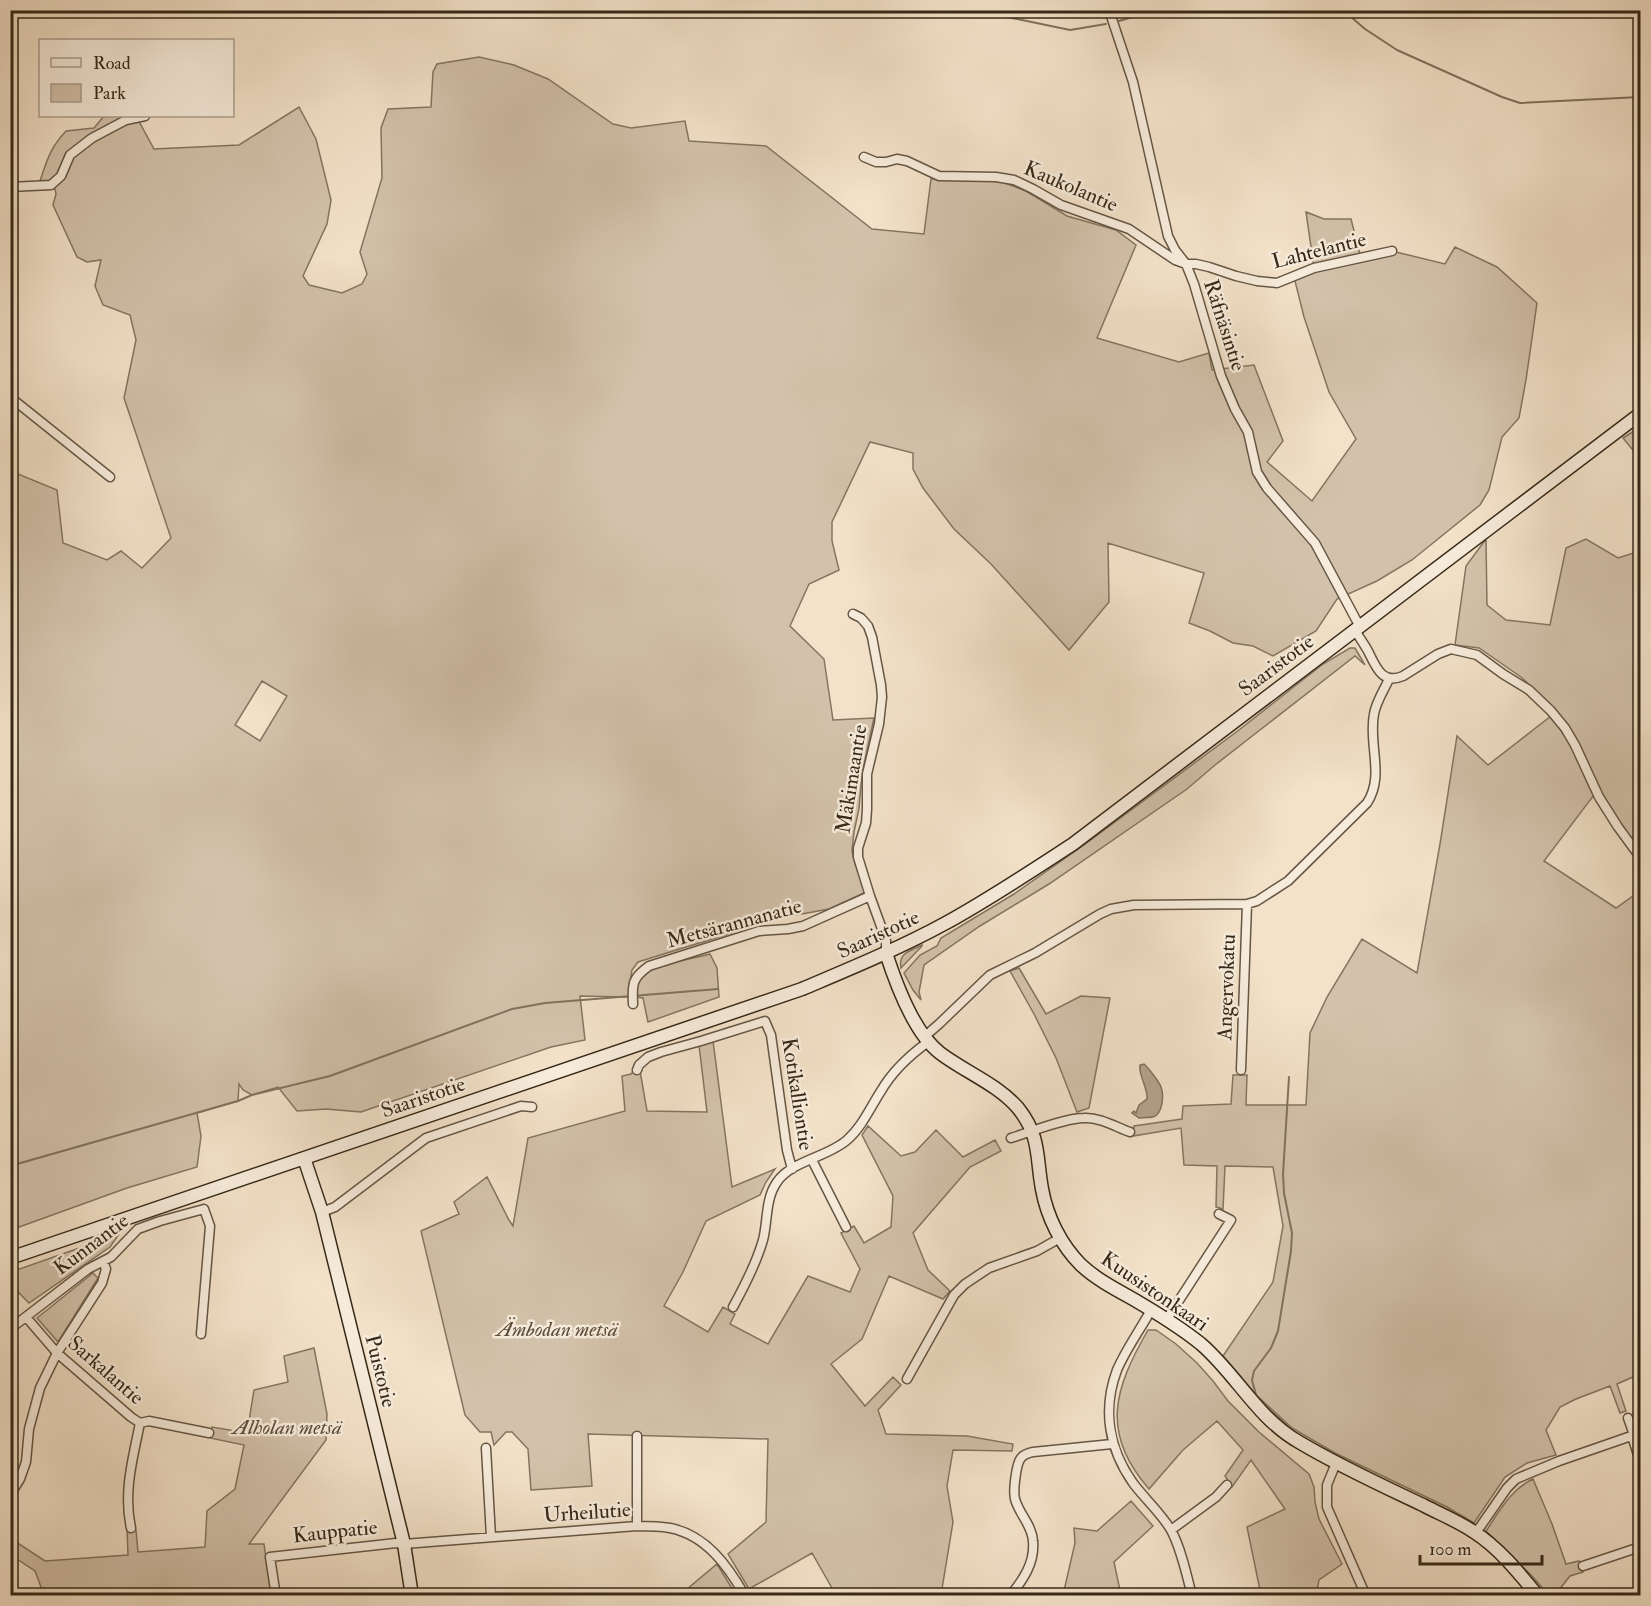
<svg xmlns="http://www.w3.org/2000/svg" width="1651" height="1606" font-family="'IM FELL Double Pica',serif">
  <style>
    .green { fill: #d3c2ab; stroke: #847561; stroke-width: 1.5; fill-rule: evenodd }
    .water { fill: #b3a38c; stroke: #81725d; stroke-width: 1.5 }
    .lines { fill: none; stroke-linecap: round; stroke-linejoin: round }
    .stream { stroke: #81725d; stroke-width: 2 }
    .street-casing { stroke: #655644; stroke-width: 11 }
    .secondary-casing { stroke: #362817; stroke-width: 15 }
    .street { stroke: #f7ecdc; stroke-width: 8 }
    .secondary { stroke: #f7ecdc; stroke-width: 12 }
    .labels { text-anchor: middle; stroke-width: 5; stroke-linejoin: round; paint-order: stroke }
    .street-label { font-size: 21px; fill: #362817; stroke: #f7ecdc }
    .park-label { font-size: 21px; font-style: italic; fill: #5d4e3c; stroke: #f7ecdc }
  </style>
  <rect width="100%" height="100%" fill="#f3e2c9"/>
  <filter id="stains"><feTurbulence type="fractalNoise" baseFrequency=".00333" numOctaves="4"/><feColorMatrix values="0 0 0 0 .2 0 0 0 0 .09 0 0 0 0 .02 0 0 0 .5 -.17"/></filter>
  <radialGradient id="worn" r=".72"><stop offset=".6" stop-color="#630" stop-opacity="0"/><stop offset="1" stop-color="#630" stop-opacity=".3"/></radialGradient>
  <path class="green" d="M479 57 514 65 548 79 613 124 631 128 685 121 689 141 766 146 872 229 924 234 931 179H979L1005 183 1026 191 1067 216 1116 230 1136 245 1097 338 1179 362 1209 353 1212 370 1254 365 1283 441 1267 462 1312 501 1356 439 1329 392 1304 317 1294 277 1314 268 1306 212 1324 219H1351L1361 258 1392 251 1445 264 1455 247 1497 267 1537 303 1526 380 1519 418 1502 437 1489 490 1480 505 1412 560 1377 581 1337 599 1316 631 1273 656 1253 646 1233 643 1210 631 1189 623 1204 573 1108 543 1109 602 1069 650 991 564 954 529 923 488 913 469V453L870 442 832 522V541L839 570 809 584 790 626 824 659 833 720 874 718 862 774 859 809 854 832 852 851 855 864 866 892 829 909 780 918 638 962 632 970 628 997 580 996 585 1040 551 1047 361 1112 326 1109 297 1111 278 1087 252 1095 243 1090 239 1084 238 1101 197 1113 201 1136 197 1167 127 1188 11 1230V471L57 490 63 543 107 560 121 551 142 568 171 538 124 398 136 340 130 315 103 305 95 286 101 260 87 262 77 257 53 205 56 194 55 189 40 181C47 160 50 148 66 131L94 128 104 116H136L154 149 239 145 299 107 316 139 331 200 327 224 303 276 309 285 342 293 362 284 367 274 360 252 382 178 381 128 388 109 431 107 433 72 437 64ZM262 681 287 696 260 741 235 725Z
    M1640 427V459L1623 438Z
    M1486 539 1487 605 1506 620 1550 625 1566 548 1586 539 1618 558 1640 551V849L1620 825 1605 801 1565 723 1544 699 1521 677 1479 648 1455 645 1466 566Z
    M1350 648H1355L1365 665 1355 656 1215 765 1187 789 1049 884 980 926 924 965 919 992 921 1000 913 990 904 973 920 955 937 946 941 938 1014 894 1084 845 1239 730 1323 664Z
    M1551 716 1569 742 1594 795 1544 861 1616 908 1640 891V1374L1617 1384 1626 1411 1620 1413 1610 1386 1576 1399 1560 1407 1546 1430 1556 1455 1527 1463 1505 1477 1474 1523 1447 1507 1335 1453 1292 1428 1255 1394 1223 1356 1273 1282 1283 1226 1273 1167 1225 1166 1223 1209 1216 1207 1217 1166 1184 1165 1181 1128 1133 1136 1134 1126 1182 1119 1183 1106 1231 1104 1233 1075H1247L1246 1105H1306L1310 1033 1327 997 1362 939 1417 973 1440 844 1457 736 1488 765Z
    M922 945V946L901 968C898 953 910 951 922 945Z
    M710 954 717 968 719 997 648 1022 643 998 636 997C637 989 637 982 643 975 653 965 695 958 710 954Z
    M1019 968 1046 1014 1081 996 1110 998 1089 1108 1077 1112 1056 1058 1034 1014 1010 971Z
    M713 1041 732 1187 775 1169 766 1182 760 1195 706 1221 683 1272 664 1306 708 1332 723 1307 735 1314 730 1324 768 1344 808 1276 850 1292 860 1269 841 1233 854 1226 864 1243 891 1227 893 1196 862 1135 868 1126 901 1156 915 1152 936 1130 963 1157 995 1140 1001 1151 970 1167 913 1233 928 1270 950 1291 943 1299 889 1276 862 1339 831 1364 865 1406 893 1377 901 1385 878 1410 886 1434 967 1436 1013 1444 1012 1451 953 1450 947 1486 953 1522 941 1595H836L812 1553 749 1589 728 1554 766 1522 768 1439 588 1434 592 1486 531 1490 528 1449 512 1432H506L494 1445 491 1432H480L465 1415 421 1231 459 1214 454 1202 487 1177 509 1220 513 1226 528 1138 625 1111 622 1076 631 1074 639 1065 647 1111 707 1112 699 1045Z
    M119 1234 110 1247 29 1303 17 1291 11 1294V1272Z
    M93 1273 98 1278 58 1342 37 1318Z
    M1148 1330H1156L1176 1344 1197 1363 1213 1381 1228 1401 1259 1432 1309 1474 1314 1487 1315 1502 1319 1519 1342 1564 1319 1580 1316 1595H1261L1247 1527 1285 1509 1251 1460 1232 1487 1225 1476 1243 1450 1217 1421 1183 1450 1149 1489C1100 1433 1114 1389 1148 1330Z
    M314 1348 327 1414 326 1440 249 1544H264L271 1595H44L35 1571 11 1555 10 1538 45 1561 128 1555 127 1528 136 1530 138 1552 205 1547 207 1511 235 1489 244 1445 210 1438 212 1427 247 1433 254 1390 288 1382 284 1356Z
    M1533 1479 1552 1524 1566 1564 1579 1561 1583 1572 1570 1576 1555 1595H1549L1531 1575 1486 1531C1499 1512 1511 1489 1533 1479Z
    M1131 1501 1153 1526 1114 1562 1121 1595H1063L1075 1543 1074 1528 1097 1531Z
    M717 1564 736 1595H680Z"/>
  <path class="water" d="M1144 1064C1147 1066 1160 1083 1161 1087 1164 1095 1163 1114 1153 1117 1149 1118 1143 1117 1139 1118L1132 1113 1134 1111 1136 1113 1139 1105 1147 1099C1148 1087 1138 1075 1140 1065Z"/>
  <g class="lines">
    <path class="stream" d="M875 10 896 13 923 10
      M958 10 1012 18 1070 30 1106 24
      M1343 10 1365 29 1397 50 1502 97 1520 103 1640 97
      M1119 21 1156 10
      M1289 1077 1283 1174 1284 1193 1292 1233 1291 1251 1278 1331 1271 1348 1254 1371 1252 1380 1256 1395 1261 1402 1292 1430
      M10 1166 238 1101 252 1095 330 1076 512 1009 545 1003 718 989"/>
    <g class="street-casing">
      <path id="street" d="M1109 10 1133 82 1168 236 1175 250 1186 264 1194 284 1221 376 1235 409 1248 432 1257 472 1267 488 1315 543 1360 627
        M864 157 876 162H886L897 159 907 161 939 176 996 177 1014 180 1033 189 1061 205 1129 229 1175 260 1186 264H1196L1209 267 1236 276 1257 281 1277 283 1314 268 1392 251
        M10 187 51 185 61 176 70 155 92 138 126 120 145 116
        M10 397 110 477
        M853 614 861 618 868 626 872 637 881 685 882 697 879 724 867 774V809L866 823 858 848V857L870 896 886 940V953
        M1355 630C1359 637 1364 644 1368 651 1376 667 1382 685 1403 676L1438 654 1451 649 1477 655 1503 674 1529 690 1551 711 1565 728 1575 745 1599 797 1618 827 1640 857
        M633 1004C632 984 632 978 649 966L759 931 788 929 803 926 870 896
        M924 1037 939 1024 990 975 1035 953 1100 914 1111 909 1134 905 1247 904 1257 901 1288 881 1367 803C1385 776 1368 744 1374 714 1376 702 1384 690 1389 679
        M637 1070 639 1065 648 1057 661 1052 701 1041 765 1021 771 1035 787 1150 792 1169
        M1241 1070 1247 904
        M1011 1138C1030 1132 1065 1118 1084 1118 1099 1117 1116 1127 1130 1132
        M812 1160 846 1227
        M322 1212 335 1207 426 1138 521 1106 532 1107
        M733 1307C744 1287 757 1261 763 1240 768 1221 765 1199 777 1182 791 1161 828 1157 847 1140 862 1127 870 1108 881 1091 892 1072 910 1055 928 1042
        M1151 1310C1140 1330 1126 1349 1117 1370 1102 1410 1109 1449 1133 1483 1145 1499 1161 1513 1171 1530 1181 1548 1187 1576 1192 1596
        M26 1317 57 1353 131 1417 140 1423C133 1458 123 1492 131 1528
        M1167 1319 1231 1220 1219 1214
        M10 1329 88 1269 111 1257 138 1229 160 1221 204 1209 210 1226 201 1334
        M907 1379 954 1295 965 1284 989 1268 1037 1251 1060 1238
        M140 1423 149 1421 209 1433
        M1632 1436 1640 1461
        M486 1448 491 1537
        M1336 1463 1327 1485V1507L1366 1596
        M10 1495 20 1479 26 1462 29 1429 40 1388 57 1353 102 1283 106 1269 103 1261
        M637 1526V1436
        M1171 1530 1216 1497 1227 1485
        M1475 1532 1480 1527 1507 1488 1516 1479 1559 1461 1634 1435 1628 1418
        M1583 1566 1640 1547
        M276 1596 270 1557 396 1543 404 1544 637 1526C647 1526 659 1526 670 1528 706 1535 728 1566 745 1596
        M1010 1596C1023 1580 1035 1563 1033 1541 1032 1525 1019 1514 1015 1499 1013 1491 1016 1464 1021 1458 1024 1454 1029 1453 1033 1452L1112 1444
        M1640 1596V1589"/>
    </g>
    <g class="secondary-casing">
      <path id="secondary" d="M886 953C896 984 914 1033 940 1053 965 1072 997 1084 1018 1108 1041 1137 1036 1157 1042 1189 1047 1217 1061 1245 1081 1265 1096 1279 1115 1289 1133 1299 1157 1313 1180 1327 1201 1344 1236 1374 1257 1418 1299 1442 1339 1466 1381 1485 1423 1505 1440 1514 1458 1521 1474 1532 1499 1548 1519 1573 1538 1596
        M304 1158 322 1212 404 1544 412 1596
        M10 1258 802 989C849 969 898 949 944 924 988 900 1030 872 1073 844L1640 414"/>
    </g>
    <use href="#street" class="street"/>
    <use href="#secondary" class="secondary"/>
  </g>
  <g class="labels">
    <g class="street-label">
      <text transform="translate(1071 186) rotate(23)" y="7">Kaukolantie</text>
      <text transform="translate(1319 250) rotate(-14)" y="7">Lahtelantie</text>
      <text transform="translate(1225 325) rotate(72)" y="7">Räfnäsintie</text>
      <text transform="translate(1276 665) rotate(-37)" y="7">Saaristotie</text>
      <text transform="translate(851 779) rotate(-81)" y="7">Mäkimaantie</text>
      <text transform="translate(734 923) rotate(-15)" y="7">Metsärannanatie</text>
      <text transform="translate(878 934) rotate(-25)" y="7">Saaristotie</text>
      <text transform="translate(1226 987) rotate(-88)" y="7">Angervokatu</text>
      <text transform="translate(798 1094) rotate(81)" y="7">Kotikalliontie</text>
      <text transform="translate(423 1097) rotate(-19)" y="7">Saaristotie</text>
      <text transform="translate(91 1244) rotate(-37)" y="7">Kunnantie</text>
      <text transform="translate(1155 1291) rotate(34)" y="7">Kuusistonkaari</text>
      <text transform="translate(106 1370) rotate(41)" y="7">Sarkalantie</text>
      <text transform="translate(381 1371) rotate(76)" y="7">Puistotie</text>
      <text transform="translate(587 1512) rotate(-4)" y="7">Urheilutie</text>
      <text transform="translate(335 1531) rotate(-6)" y="7">Kauppatie</text>
    </g>
    <g class="park-label">
      <text x="557" y="1336">Ämbodan metsä</text>
      <text x="287" y="1434">Alholan metsä</text>
    </g>
  </g>
  <rect width="1651" height="1606" fill="none" stroke="#f3e2c9" stroke-width="36"/>
  <rect x="12" y="12" width="1627" height="1582" fill="none" stroke="#362817" stroke-width="3"/>
  <rect x="18" y="18" width="1615" height="1570" fill="none" stroke="#362817" stroke-width="1.5"/>
  <rect x="39" y="39" width="195" height="78" fill="#f7ecdc" stroke="#aa9e8d" stroke-width="1.5"/>
  <rect x="51" y="58" width="30" height="9" fill="#f7ecdc" stroke="#aa9e8d" stroke-width="1.5"/>
  <text x="93" y="69" font-size="18" fill="#362817">Road</text>
  <rect x="51" y="84" width="30" height="18" fill="#d3c2ab" stroke="#aa9e8d" stroke-width="1.5"/>
  <text x="93" y="99" font-size="18" fill="#362817">Park</text>
  <path d="M1420 1555v9h122v-9" fill="none" stroke="#362817" stroke-width="3"/>
  <text x="1429" y="1555" font-size="18" fill="#362817" stroke="#f7ecdc" stroke-width="4.5" paint-order="stroke">100 m</text>
  <rect width="100%" height="100%" filter="url(#stains)"/>
  <rect width="100%" height="100%" fill="url(#worn)"/>
</svg>
